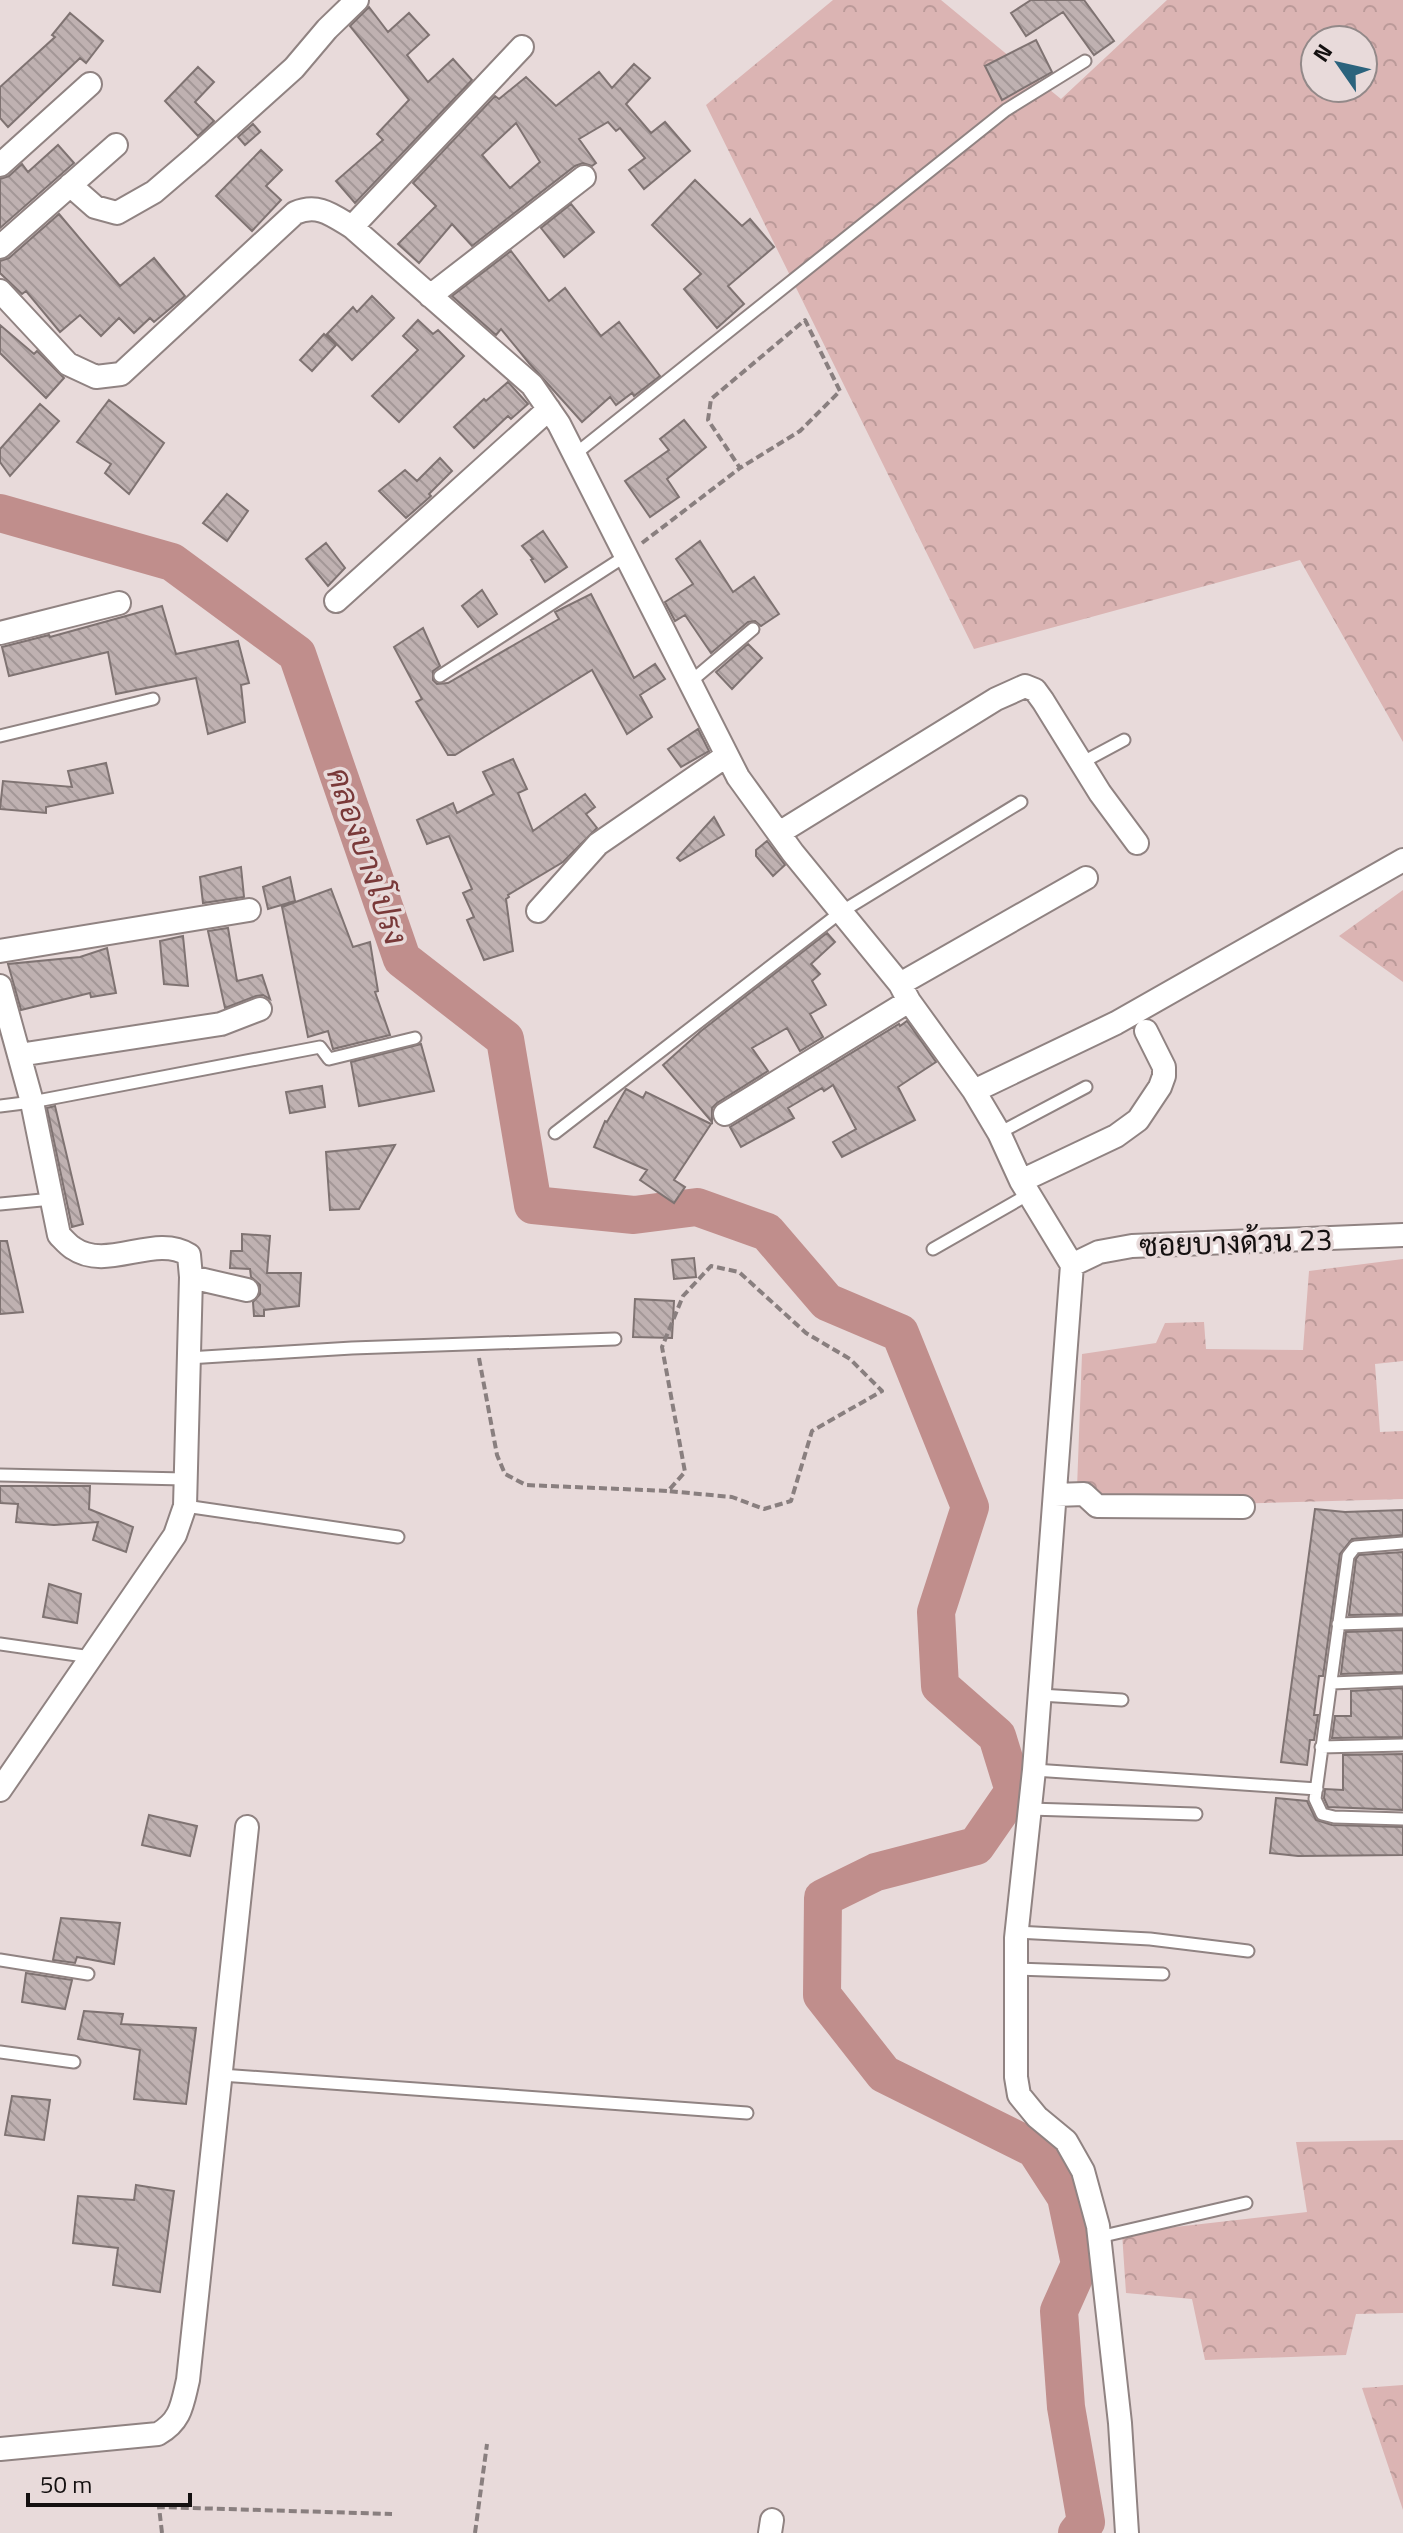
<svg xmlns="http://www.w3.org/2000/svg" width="1403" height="2533" font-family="'Titillium Web',Sarabun,sans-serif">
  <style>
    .forest { fill: url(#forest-crowns); fill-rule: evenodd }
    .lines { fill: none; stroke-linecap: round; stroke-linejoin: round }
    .river { stroke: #c08e8c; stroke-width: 38 }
    .building { fill: url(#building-back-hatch); stroke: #7f7372; stroke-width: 2; fill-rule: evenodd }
    .lane-casing { stroke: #908382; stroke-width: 15 }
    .street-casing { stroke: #908382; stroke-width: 26 }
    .path { stroke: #897f7f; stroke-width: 4; stroke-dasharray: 8 4; stroke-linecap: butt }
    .lane { stroke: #fff; stroke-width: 11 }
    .street { stroke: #fff; stroke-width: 22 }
    .labels { text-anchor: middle; stroke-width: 7; stroke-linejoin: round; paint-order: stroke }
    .street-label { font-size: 30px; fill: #141010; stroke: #e8dada }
    .water-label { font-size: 32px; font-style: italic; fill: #793939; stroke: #e8dada }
  </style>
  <defs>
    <pattern id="forest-crowns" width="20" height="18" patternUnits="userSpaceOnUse" patternTransform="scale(2)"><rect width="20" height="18" fill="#dbb4b3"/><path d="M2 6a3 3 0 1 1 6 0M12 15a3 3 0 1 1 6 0" fill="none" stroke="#bb9a99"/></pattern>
    <pattern id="building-back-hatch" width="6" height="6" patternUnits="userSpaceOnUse" patternTransform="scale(2)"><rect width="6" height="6" fill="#bfb1b1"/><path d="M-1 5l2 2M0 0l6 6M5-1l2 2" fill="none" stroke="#a39797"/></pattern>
  </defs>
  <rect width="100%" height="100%" fill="#e8dada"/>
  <path class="forest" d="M833 0H941L1061 99 1167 0H1403V742L1300 560 974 649 706 105ZM1315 40H1363V88H1315Z
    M1403 890V982L1339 936Z
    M1403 1259V1361L1375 1364 1380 1432 1403 1431V1499L1090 1508 1077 1488 1082 1354 1156 1343 1165 1323 1204 1322 1206 1349 1303 1350 1309 1271Z
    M1403 2140V2313L1356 2314 1346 2355 1205 2360 1192 2299 1126 2293 1122 2233 1307 2212 1296 2142Z
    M1403 2385V2510L1362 2388Z"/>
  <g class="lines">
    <path class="river" d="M0 513 172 562 297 654 402 959 505 1039 533 1205 634 1215 697 1207 767 1232 827 1302 900 1333 970 1507 936 1612 940 1686 997 1736 1014 1791 976 1846 876 1872 823 1898 822 1995 884 2074 1035 2149 1066 2197 1080 2264 1059 2311 1066 2407 1086 2522 1077 2533"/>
  </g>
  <path class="building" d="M1031 0H1084L1114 41 1094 55 1063 12 1026 36 1011 13Z
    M369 7 388 32 409 13 429 35 407 55 428 82 453 59 472 80 355 203 336 181 383 140 377 134 409 100 350 26Z
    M70 13 103 41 86 63 80 58 8 127 0 118V87L55 37 52 35Z
    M1036 40 1052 72 1002 100 985 66Z
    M634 64 650 78 626 104 651 133 665 122 690 151 644 189 629 170 645 158 620 128 616 131 608 122 579 139 596 163 592 166 583 163 575 166 472 246 452 224 419 263 398 244 436 206 413 183 495 96 499 99 526 77 556 106 599 72 612 88ZM516 123 540 162 510 188 482 155Z
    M198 67 214 82 195 102 214 121 198 136 165 101Z
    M253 124 260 132 245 145 238 137Z
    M58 145 74 163 0 228V179L9 176 22 164 28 172Z
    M261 150 282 170 266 186 281 200 252 231 216 196Z
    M695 180 742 226 750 219 774 247 728 286 744 304 717 328 684 289 701 274 652 225Z
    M571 204 594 232 564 257 541 228Z
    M59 214 120 286 154 258 185 296 154 322 150 318 134 333 119 318 101 336 80 315 60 332 26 291 22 294 0 273V261L9 258Z
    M511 251 549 301 565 288 601 336 619 322 660 376 634 396 632 393 616 405 610 397 582 422 529 363 501 329 496 335 452 296Z
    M372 296 394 318 352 360 327 334 353 307 357 312Z
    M418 320 433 334 438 330 464 356 399 422 372 396 418 350 403 336Z
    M0 325 34 354 37 351 64 378 46 398 0 353Z
    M324 334 336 345 312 371 300 360Z
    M508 382 528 404 511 419 508 416 474 448 454 427 484 399 486 401Z
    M109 400 164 443 129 494 105 473 111 464 77 442Z
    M40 404 59 421 10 476 0 462V449Z
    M684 420 706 447 667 479 679 497 650 517 625 481 669 450 660 439Z
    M440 458 452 471 429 494 431 496 406 518 379 491 405 470 417 481Z
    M227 494 248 511 227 541 203 523Z
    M543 531 567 567 545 582 531 560 533 559 522 546Z
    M700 541 733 592 754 577 779 614 761 626 755 621 748 622 711 653 685 615 675 621 665 602 693 584 676 559Z
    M326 543 345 568 328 586 306 559Z
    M482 590 497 614 478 627 462 606Z
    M591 594 634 678 655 664 665 679 640 695 652 717 627 734 592 670 455 755H448L416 702 422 699 394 647 423 628 440 666 433 671V680L437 684 448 683 559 619 555 612Z
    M162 606 176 654 238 641 249 683 241 685 245 722 208 734 196 678 116 694 108 652 9 676 2 647 49 635 50 637Z
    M748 644 762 658 732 689 716 672Z
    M698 729 709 751 681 767 668 749Z
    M513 759 527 789 518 793 533 831 585 794 595 807 586 814 597 828 563 862 508 895 509 897 506 899 513 951 484 960 467 920 474 917 463 893 472 889 449 836 427 844 417 820 453 803 457 813 494 794 483 772Z
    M106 763 113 793 46 807V813L0 809 3 781 72 787 68 771Z
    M714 817 724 835 680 861 677 858Z
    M767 841 785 865 773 876 756 856V850Z
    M241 867 244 897 203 903 200 877Z
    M290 877 295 901 268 909 263 887Z
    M331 889 353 947 370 942 378 991 375 992 390 1035 333 1049 328 1031 308 1037 282 907Z
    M228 928 237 981 262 975 270 999 263 995 256 996 225 1008 208 931Z
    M827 933 835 942 811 964 820 974 812 981 826 1005 810 1014 823 1037 800 1051 787 1028 752 1048 768 1071 717 1103 712 1108V1122L663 1065 701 1031Z
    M183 936 188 986 164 984 160 941Z
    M107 948 116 993 91 997 90 993 21 1010 8 964 80 957Z
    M907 1021 936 1062 898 1087 915 1120 842 1157 833 1142 856 1129 833 1085 824 1091 822 1088 788 1108 794 1118 741 1147 730 1127 899 1024 900 1026Z
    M421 1044 434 1091 359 1106 351 1062Z
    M322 1086 325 1107 290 1113 286 1092Z
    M626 1089 643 1098 646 1092 711 1124 674 1180 685 1187 674 1203 640 1180 647 1170 594 1147 605 1121 607 1122Z
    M55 1106 83 1224 72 1227 47 1108Z
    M395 1145 359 1209 330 1210 326 1152Z
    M242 1234 270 1236 267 1273H301L299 1306 264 1310V1316H254L253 1302 260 1294V1285L251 1277 250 1269 230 1268 231 1251H242Z
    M0 1241H7L23 1312 0 1314Z
    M694 1258 696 1277 674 1279 672 1260Z
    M635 1299 674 1301 672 1338 633 1337Z
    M0 1486H90L89 1509 133 1527 126 1552 93 1540 98 1522 54 1525 16 1522 18 1504 0 1503Z
    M1315 1509 1345 1512 1403 1510V1535L1352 1539 1340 1554 1323 1676H1319L1314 1715H1318L1314 1740H1310L1307 1765 1281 1762Z
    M1403 1552V1614L1349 1615 1356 1559 1359 1555Z
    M49 1584 81 1594 77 1623 43 1617Z
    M1403 1630V1672L1341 1674 1346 1632Z
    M1403 1688V1737L1332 1738 1335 1716H1351V1691Z
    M1403 1754V1810L1328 1807 1324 1798 1325 1789 1343 1790V1755Z
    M1276 1798 1307 1801 1316 1820 1332 1825 1403 1827V1855L1298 1856 1270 1853Z
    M149 1815 197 1826 190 1856 142 1845Z
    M61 1918 120 1923 114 1964 77 1957 75 1963 53 1960Z
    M26 1973 72 1980 65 2009 22 2002Z
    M84 2011 123 2014 121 2024 196 2028 186 2104 134 2099 140 2050 78 2039Z
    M12 2096 50 2100 44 2140 5 2135Z
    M136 2185 174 2191 160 2292 113 2285 118 2248 73 2243 78 2196 134 2200Z"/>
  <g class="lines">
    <g class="lane-casing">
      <path id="lane" d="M574 455 1006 110 1085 61
        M440 676 624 557
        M689 683 753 629
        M0 736 153 699
        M1081 763 1124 740
        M0 1106 32 1102 320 1047 329 1059 415 1038
        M555 1133 841 912 1021 802
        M999 1133 1086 1087
        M0 1204 52 1199
        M933 1249 1029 1194
        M188 1358 352 1348 615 1339
        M0 1475 185 1479
        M185 1506 398 1537
        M1403 1543 1355 1547 1348 1556 1315 1799 1322 1814 1334 1817 1403 1819
        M1338 1624 1403 1622
        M0 1644 91 1657
        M1332 1683 1403 1680
        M1040 1695 1122 1700
        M1321 1747 1403 1745
        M1034 1770 1317 1789
        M1029 1809 1196 1814
        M1016 1932 1150 1939 1248 1951
        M0 1960 88 1974
        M1016 1969 1163 1974
        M0 2052 74 2062
        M221 2075 747 2113
        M1099 2237 1246 2203"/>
    </g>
    <g class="street-casing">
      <path id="street" d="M0 165 90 84
        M70 185 95 207 117 213 154 192 196 156 294 68 327 29 357 0
        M352 227 522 47
        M0 247 116 145
        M0 291 68 364 96 377 121 374 295 213C318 203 332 215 352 227L532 385 559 424 738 777 793 853 900 984 909 1001 974 1091 999 1133 1021 1181 1072 1265 1034 1770 1016 1938V2077L1019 2095 1037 2117 1066 2141 1083 2171 1098 2226 1120 2423 1127 2533
        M430 296 584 177
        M336 601 549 409
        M0 633 119 603
        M779 833 996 699 1025 686 1035 690 1043 701 1100 793 1137 843
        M538 911 598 844 726 756
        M0 951 249 910
        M900 984 1086 878
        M0 986 32 1102 59 1235C63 1239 68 1245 73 1248 107 1272 155 1233 189 1255L191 1277 185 1506 175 1535 0 1790
        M19 1055 221 1024 260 1009
        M974 1091 1116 1023 1403 860
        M725 1114 909 1001
        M1021 1181 1116 1136 1138 1120 1160 1087 1164 1076V1067L1146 1031
        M1072 1265 1099 1252 1132 1246 1403 1235
        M191 1277 247 1290
        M1055 1495 1084 1494 1097 1506 1243 1507
        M0 2449 158 2434C181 2421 182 2405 188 2380L247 1827
        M770 2533 772 2520"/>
    </g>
    <path class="path" d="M642 543 740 468 708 420 711 399 805 320 840 391 800 431 740 468
      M479 1358 497 1455 505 1474 526 1485 668 1491 685 1472 662 1347 683 1296 711 1266 739 1272 806 1333 850 1359 882 1391 812 1431 791 1501 764 1509 732 1497 668 1491
      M162 2533 159 2507 392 2514
      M475 2533 487 2444"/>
    <use href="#lane" class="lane"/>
    <use href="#street" class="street"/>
  </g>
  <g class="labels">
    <g class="street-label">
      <text transform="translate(1236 1243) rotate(-2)" y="10">ซอยบางด้วน 23</text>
    </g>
    <g class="water-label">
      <text transform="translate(367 856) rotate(71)" y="11">คลองบางโปรง</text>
    </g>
  </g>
  <g transform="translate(1339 64) rotate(304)"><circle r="38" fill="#e8dada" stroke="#938989" stroke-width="2"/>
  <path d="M0-6L14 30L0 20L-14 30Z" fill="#2b637d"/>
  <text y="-12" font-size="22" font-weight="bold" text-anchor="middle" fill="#141010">N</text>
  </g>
  <path d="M28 2493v12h162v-12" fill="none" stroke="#141010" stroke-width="4"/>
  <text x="40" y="2493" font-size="24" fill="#141010" stroke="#e8dada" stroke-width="6" paint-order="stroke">50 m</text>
</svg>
